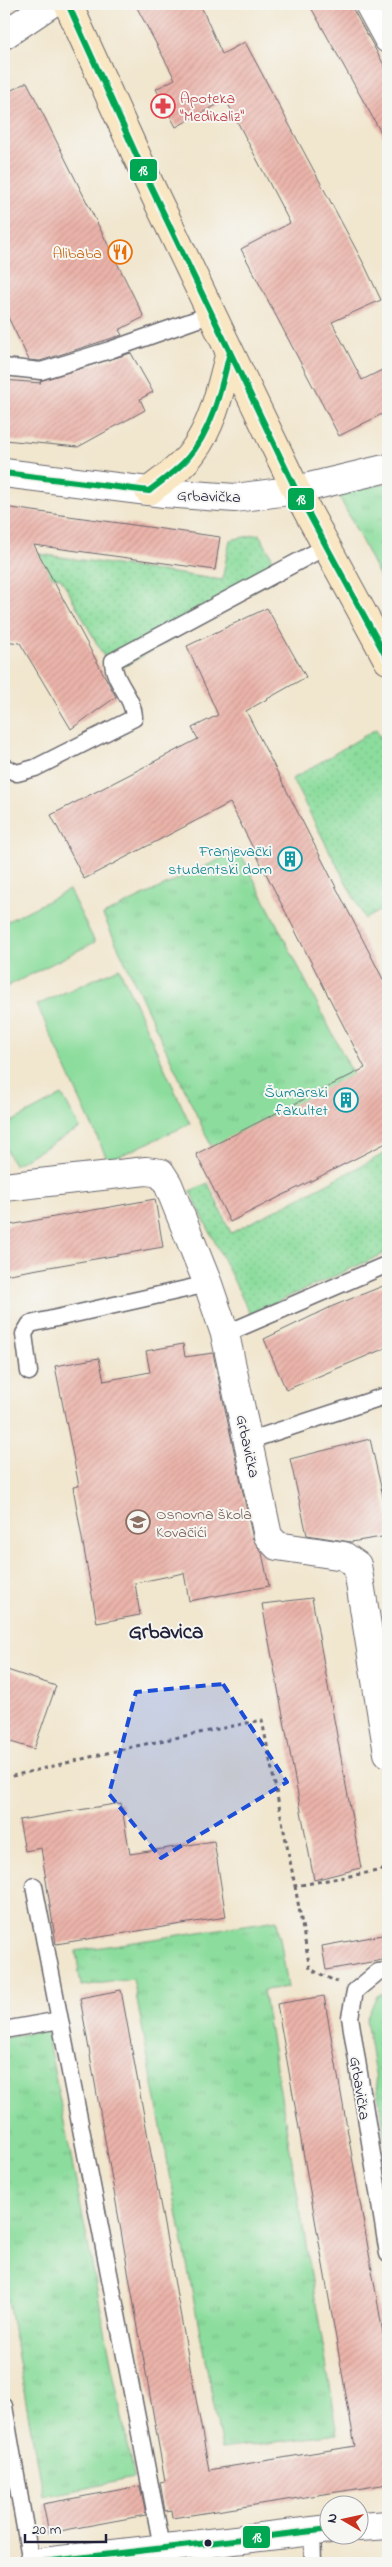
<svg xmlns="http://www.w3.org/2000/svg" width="392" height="2567" font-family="'Indie Flower',sans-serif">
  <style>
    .grass { fill: url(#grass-dots); stroke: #57806c }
    .park { fill: url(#park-tufts); stroke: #57806c }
    .pitch { fill: #8cdd9d; stroke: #57806c }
    .building { fill: url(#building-hatch) }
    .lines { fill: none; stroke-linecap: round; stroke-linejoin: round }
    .lane-casing { stroke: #6a676e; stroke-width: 19 }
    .street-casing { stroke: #6a676e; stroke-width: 30 }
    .secondary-casing { stroke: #6a676e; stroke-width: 30 }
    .path { stroke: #6a676e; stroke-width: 3; stroke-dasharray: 4 4; stroke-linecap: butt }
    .lane { stroke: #fff; stroke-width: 16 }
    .street { stroke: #fff; stroke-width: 28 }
    .secondary { stroke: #f9e7c3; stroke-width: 28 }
    .bus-1-casing { stroke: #f6f6f2; stroke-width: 10 }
    .bus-1 { stroke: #00a651; stroke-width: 6 }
    .marked { fill: #1d4ed8; fill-opacity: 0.2; stroke: #1d4ed8; stroke-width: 4; stroke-dasharray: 10 6; stroke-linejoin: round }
    .bus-dot { fill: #22223b; stroke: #f6f6f2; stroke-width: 2 }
    .labels { text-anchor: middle; stroke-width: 4; stroke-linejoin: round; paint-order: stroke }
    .health-label { font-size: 16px; fill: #be3a42; stroke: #f6f6f2; text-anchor: start }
    .food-label { font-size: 16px; fill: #c56008; stroke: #f6f6f2; text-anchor: end }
    .street-label { font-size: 16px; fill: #22223b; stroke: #f6f6f2 }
    .culture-label { font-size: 16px; fill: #0d838f; stroke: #f6f6f2; text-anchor: end }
    .education-label { font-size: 16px; fill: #785e54; stroke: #f6f6f2; text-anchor: start }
    .district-label { font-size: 21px; font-weight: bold; fill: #22223b; stroke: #f6f6f2 }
    .line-badge { stroke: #f6f6f2; stroke-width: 2 }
    .badge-label { font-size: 14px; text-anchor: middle; font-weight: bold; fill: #fff }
  </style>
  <defs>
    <pattern id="grass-dots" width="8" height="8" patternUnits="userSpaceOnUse" patternTransform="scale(1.25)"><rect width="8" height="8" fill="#8cdd9d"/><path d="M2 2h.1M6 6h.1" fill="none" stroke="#78bd88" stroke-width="1.8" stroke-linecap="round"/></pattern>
    <pattern id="park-tufts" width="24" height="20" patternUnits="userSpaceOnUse" patternTransform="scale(1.25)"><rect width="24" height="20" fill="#8cdd9d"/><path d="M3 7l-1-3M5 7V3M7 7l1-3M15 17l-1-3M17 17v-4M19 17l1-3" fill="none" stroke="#78bd88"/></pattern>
    <pattern id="building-hatch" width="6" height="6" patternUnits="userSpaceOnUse" patternTransform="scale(1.25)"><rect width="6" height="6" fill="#ebb4aa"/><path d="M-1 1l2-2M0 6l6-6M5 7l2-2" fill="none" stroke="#c99a93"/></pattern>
  </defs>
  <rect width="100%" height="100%" fill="#f6f6f2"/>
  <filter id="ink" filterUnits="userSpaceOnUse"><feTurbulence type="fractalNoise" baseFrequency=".02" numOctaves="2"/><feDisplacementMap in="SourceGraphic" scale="10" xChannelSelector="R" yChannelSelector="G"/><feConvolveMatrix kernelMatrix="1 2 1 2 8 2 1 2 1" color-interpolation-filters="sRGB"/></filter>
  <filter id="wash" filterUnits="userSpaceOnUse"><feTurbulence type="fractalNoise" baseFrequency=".0096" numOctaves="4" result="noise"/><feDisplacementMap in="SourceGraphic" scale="20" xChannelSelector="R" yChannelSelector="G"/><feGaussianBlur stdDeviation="1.12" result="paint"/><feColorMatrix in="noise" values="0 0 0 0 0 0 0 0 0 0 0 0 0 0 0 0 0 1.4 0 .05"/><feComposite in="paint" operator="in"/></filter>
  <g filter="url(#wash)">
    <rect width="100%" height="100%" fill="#f1e6ce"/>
    <path class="grass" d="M259 534 282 575 113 673 61 578 4 569V549L222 580 230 540Z
      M376 729 388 753V906L365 919 292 779Z
      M388 1152V1252L250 1314 190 1191 208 1183 231 1233Z"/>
    <path class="park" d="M388 483V593L338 494Z
      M239 850 355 1078 213 1150 103 915Z
      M277 1920 288 1987 263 1990 338 2434 222 2449 133 1979 81 1986 76 1951Z
      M388 1991V2153L366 2020 377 1995Z
      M46 2030 134 2478 43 2497 4 2279V2038Z"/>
    <path class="pitch" d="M69 890 95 942 6 987 4 982V923Z
      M119 968 190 1124 108 1161 37 1005Z
      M62 1095 80 1128 14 1165 4 1145V1126Z"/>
    <g id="blocks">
      <path class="building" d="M135 4H200L222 54 245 42 365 266 381 300 332 322 362 380 388 367V411L339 436 241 249 290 223 226 100 176 127 156 89 175 79Z
        M309 4H350L388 72V145Z
        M27 82 144 317 119 330 122 335 40 361 29 360 4 309V94Z
        M131 353 153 392 140 399 145 410 78 447 4 440V380L41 383 40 381Z
        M4 507 220 537 215 570 34 545 116 697 71 729 20 643 4 641Z
        M267 608 306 677 246 711 388 989V1142L230 1222 196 1154 365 1068 230 803 84 879 51 815 198 739 192 728 218 715 187 646Z
        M155 1199 163 1247 4 1275V1226Z
        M388 1284V1347L286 1390 264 1339 333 1306Z
        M183 1344 185 1357 213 1353 253 1539 262 1553 269 1586 189 1601 184 1573 135 1583 140 1615 97 1623 73 1487 79 1486 55 1366 99 1358 104 1381 150 1372 146 1351Z
        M370 1439 388 1518V1536L351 1542 307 1535 290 1459Z
        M312 1598 361 1868 314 1880 262 1604Z
        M4 1669 56 1686 34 1749 4 1740Z
        M121 1803 130 1854 214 1841 226 1917 56 1944 41 1848 25 1851 19 1820Z
        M388 1934V1959L326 1970 322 1946Z
        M121 1990 209 2470 355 2446 277 2004 324 1996 388 2362V2484L172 2518 171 2510 165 2511 160 2482 165 2481 80 1998Z
        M140 2486 146 2515 49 2533 43 2504Z"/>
    </g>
  </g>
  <g filter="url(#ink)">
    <use href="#blocks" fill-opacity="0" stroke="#6a676e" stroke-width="1"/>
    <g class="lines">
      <g class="lane-casing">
        <path id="lane" d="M4 367 41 371 110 350 212 314
          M4 767 17 773 35 768 134 718C134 697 113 682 113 661L327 546
          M225 1334 388 1264
          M29 1372 24 1334 30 1324 208 1284
          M248 1441 388 1395
          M34 1886 162 2547
          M388 1971 378 1972 355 1991 350 2017 388 2254
          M4 2030 60 2020
          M4 2406 31 2563
          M312 2530 313 2563"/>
      </g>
      <g class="street-casing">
        <path id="street" d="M369 4 388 39
          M4 35 50 4
          M4 473 164 493 235 498 296 490 388 468
          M4 1187 146 1171 161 1173 168 1184 208 1284 225 1334 268 1536 277 1546 344 1556 357 1565 388 1753
          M360 2527 388 2525
          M34 2563 330 2529"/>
      </g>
      <g class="secondary-casing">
        <path id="secondary" d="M68 4 149 183 296 490 388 660
          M149 491C164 479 181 468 192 453 214 424 221 386 230 352"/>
      </g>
      <path class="path" d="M4 1778 136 1746 262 1720 295 1886 388 1869
        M295 1886 310 1969 337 1982"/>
      <use href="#lane" class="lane"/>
      <use href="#street" class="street"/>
      <use href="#secondary" class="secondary"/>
      <g class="bus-1-casing">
        <path id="bus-1" d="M68 4 149 183 296 490 388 660
          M4 473 149 491C162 481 176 471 187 459 213 429 221 389 230 352
          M34 2563 330 2529"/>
      </g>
      <use href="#bus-1" class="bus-1"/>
    </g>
  </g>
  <path class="marked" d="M223 1684 287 1782 161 1858 109 1794 136 1692Z"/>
  <defs>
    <g id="pharmacy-ring" transform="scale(1.25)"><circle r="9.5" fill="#f6f6f2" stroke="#e0444e" stroke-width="1.5"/><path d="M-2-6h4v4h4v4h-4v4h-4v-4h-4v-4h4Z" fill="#e0444e"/></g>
    <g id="restaurant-ring" transform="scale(1.25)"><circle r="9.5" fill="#f6f6f2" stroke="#e8710a" stroke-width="1.5"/><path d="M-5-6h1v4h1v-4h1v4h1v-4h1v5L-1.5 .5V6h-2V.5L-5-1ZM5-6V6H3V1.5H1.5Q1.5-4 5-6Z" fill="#e8710a"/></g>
    <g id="building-ring" transform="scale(1.25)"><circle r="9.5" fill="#f6f6f2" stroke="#0f9aa8" stroke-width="1.5"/><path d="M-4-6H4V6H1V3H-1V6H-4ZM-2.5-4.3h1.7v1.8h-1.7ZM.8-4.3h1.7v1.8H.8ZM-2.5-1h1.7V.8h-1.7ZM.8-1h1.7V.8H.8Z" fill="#0f9aa8"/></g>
    <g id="school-ring" transform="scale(1.25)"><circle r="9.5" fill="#f6f6f2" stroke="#8d6e63" stroke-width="1.5"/><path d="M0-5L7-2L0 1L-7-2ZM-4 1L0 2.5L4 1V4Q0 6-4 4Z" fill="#8d6e63"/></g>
  </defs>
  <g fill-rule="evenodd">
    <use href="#pharmacy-ring" x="163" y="106"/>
    <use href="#restaurant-ring" x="120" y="252"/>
    <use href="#building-ring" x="290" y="859"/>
    <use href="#building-ring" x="346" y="1100"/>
    <use href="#school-ring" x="138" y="1522"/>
  </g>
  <circle class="bus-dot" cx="208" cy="2543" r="4.5"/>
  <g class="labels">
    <g class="health-label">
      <text x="180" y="103">Apoteka<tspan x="180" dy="18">"Medikaliz"</tspan></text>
    </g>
    <g class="food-label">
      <text x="102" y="258">Alibaba</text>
    </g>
    <g class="street-label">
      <text transform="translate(209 495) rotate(2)" y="6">Grbavička</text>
      <text transform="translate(249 1446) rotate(78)" y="6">Grbavička</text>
      <text transform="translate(361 2088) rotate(81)" y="6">Grbavička</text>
    </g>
    <g class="culture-label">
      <text x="272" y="856">Franjevački<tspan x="272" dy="18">studentski dom</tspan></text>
      <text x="328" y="1097">Šumarski<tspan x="328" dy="18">fakultet</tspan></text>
    </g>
    <g class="education-label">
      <text x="156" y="1519">Osnovna škola<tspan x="156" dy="18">Kovačići</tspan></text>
    </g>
    <g class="district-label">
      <text x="166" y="1638">Grbavica</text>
    </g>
  </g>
  <g class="line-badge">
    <rect x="129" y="158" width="29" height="24" rx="5" fill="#00a651"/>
    <rect x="287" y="487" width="28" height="24" rx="5" fill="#00a651"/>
    <rect x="242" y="2525" width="29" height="24" rx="5" fill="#00a651"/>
  </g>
  <g class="badge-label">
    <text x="143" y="175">18</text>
    <text x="301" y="504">18</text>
    <text x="257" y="2542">18</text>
  </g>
  <rect width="392" height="2567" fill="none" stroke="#f6f6f2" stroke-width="20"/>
  <g transform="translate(344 2520) rotate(279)"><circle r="24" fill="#f6f6f2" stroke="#a1a1a9"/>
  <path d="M0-4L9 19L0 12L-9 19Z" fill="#c8321e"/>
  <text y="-8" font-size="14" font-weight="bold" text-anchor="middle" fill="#22223b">N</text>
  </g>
  <path d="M25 2534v8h81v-8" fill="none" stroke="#22223b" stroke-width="2.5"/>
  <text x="32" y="2534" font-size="15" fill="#22223b" stroke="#f6f6f2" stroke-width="4" paint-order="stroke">20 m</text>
</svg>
